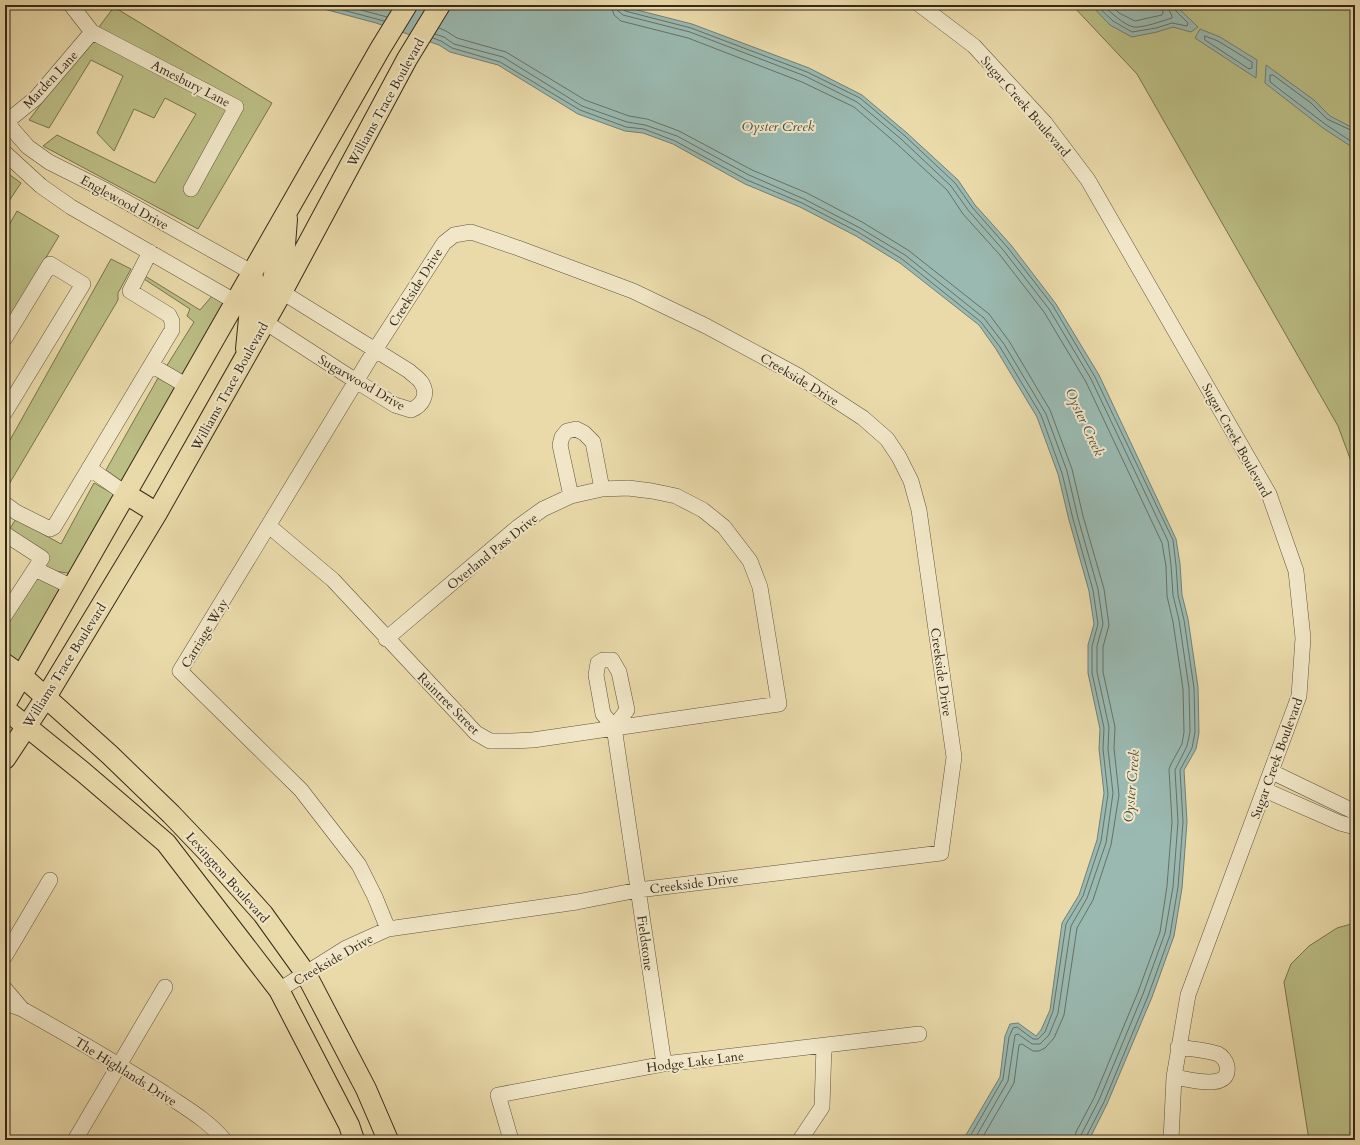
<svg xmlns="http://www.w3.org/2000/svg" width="1360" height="1145" font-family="Cardo,serif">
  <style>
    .green { fill: #bbbe85; stroke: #78744e }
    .water { fill: #9ab9b1; stroke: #727f74 }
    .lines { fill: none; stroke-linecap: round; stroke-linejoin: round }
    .shore { stroke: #687164; stroke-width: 1 }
    .minor-casing { stroke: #62553c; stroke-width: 16 }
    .major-casing { stroke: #352918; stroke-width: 22 }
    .minor { stroke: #f1e7c8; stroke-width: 15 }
    .major { stroke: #eadaaa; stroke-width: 20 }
    .labels { text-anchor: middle; stroke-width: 4; stroke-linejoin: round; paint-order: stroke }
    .street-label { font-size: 13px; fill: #352918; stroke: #f1e7c8 }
    .water-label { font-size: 14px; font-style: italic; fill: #4e4d3e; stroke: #f1e7c8 }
  </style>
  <rect width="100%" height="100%" fill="#eadaaa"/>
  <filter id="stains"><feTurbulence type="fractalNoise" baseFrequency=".005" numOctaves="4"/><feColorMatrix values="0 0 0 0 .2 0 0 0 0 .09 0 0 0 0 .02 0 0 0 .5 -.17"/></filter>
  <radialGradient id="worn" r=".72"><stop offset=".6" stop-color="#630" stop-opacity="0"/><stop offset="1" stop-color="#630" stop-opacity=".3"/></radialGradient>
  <path class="green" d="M1072 5H1355V472L1338 426 1137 74Z
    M114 7 272 103 198 229 43 146 57 135 155 183 196 114 165 98 154 118 134 109 114 151 97 133 123 76 91 60 49 128 29 120Z
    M5 170 10 175 21 183 5 207Z
    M17 211 59 236 5 325V232Z
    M111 259 131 269 118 293V300L5 491V449Z
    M145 276 200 310 212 296 227 305 186 380 166 367 194 322 187 316 190 309 144 279Z
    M158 378 176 387 123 482 106 470Z
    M94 483 115 495 73 574 49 570 9 530 16 519 61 544Z
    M36 575 67 589 21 671 5 660V621Z
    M1355 923V1140H1309L1284 982 1291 964 1309 946 1337 928Z"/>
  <path class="water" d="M309 5H621L637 10 692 24 809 68 862 95 907 133 958 180 975 205 1011 245 1056 304 1099 375 1176 539 1180 564 1182 595 1188 619 1198 687 1199 733 1196 749 1184 770 1187 822 1182 888 1174 936 1152 997 1107 1104 1089 1140H963L1000 1077 1005 1036 1010 1024 1018 1023 1036 1036 1041 1030 1050 1010 1062 923 1079 895 1097 840 1104 793 1099 749 1100 729 1088 673V645L1094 624 1089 591 1069 520 1058 474 1037 417 996 349 979 325 900 263 856 236 800 207 745 184 673 144 643 133 625 131 578 114 498 65 450 52 439 45 376 23Z
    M1091 5H1175L1198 27 1191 32 1173 27 1157 32 1132 37 1110 25Z
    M1200 29 1220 37 1257 60 1256 78 1195 38Z
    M1266 65 1314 100 1330 116 1355 129V149L1323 128 1265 83Z"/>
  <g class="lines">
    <path class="shore" d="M324 5 384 21
      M343 5 387 17
      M611 5 614 15 621 21 688 38 802 82 854 107 897 144 947 190 963 214 1000 255 1044 312 1086 382 1162 543 1166 566 1167 596 1173 622 1183 689 1184 732 1182 744 1171 764 1169 769 1172 822 1167 886 1160 932 1138 992 1094 1098 1076 1132 1075 1140
      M617 5 618 11 623 15 690 32 805 76 857 102 901 139 951 186 968 210 1004 251 1049 309 1091 379 1168 541 1171 565 1173 595 1179 620 1189 688 1190 732 1187 746 1175 770 1178 822 1173 887 1165 933 1143 994 1099 1100 1081 1135V1140
      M622 5 623 8 625 11 691 28 807 72 860 98 905 136 955 183 972 207 1008 248 1053 306 1095 377 1173 540 1176 565 1178 595 1184 620 1194 688 1195 732 1192 748 1180 770 1183 822 1178 887 1170 935 1148 996 1104 1102 1086 1137V1140
      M1096 5 1113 21 1132 32 1156 28 1172 23 1187 26 1188 23 1174 9 1173 5
      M1103 5C1109 11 1125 26 1134 27 1143 28 1162 21 1172 18V16L1169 10 1168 5
      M1111 5 1119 13 1135 21 1162 15 1163 13 1162 5
      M439 28 446 31 457 38 506 52 585 100 629 116 647 119 679 131 752 170 807 193 862 222 908 250 989 314 1009 341 1050 410 1072 469 1083 516 1104 589 1109 625 1103 647V672L1115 727 1114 748 1119 795 1111 845 1093 900 1077 928 1064 1015 1054 1038 1045 1048 1039 1051H1033L1022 1044 1019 1045 1014 1083 981 1140
      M435 34 444 37 454 44 503 57 582 106 627 122 645 125 677 136 749 175 804 199 860 228 905 255 984 318 1004 344 1046 414 1067 471 1078 518 1098 589 1103 624 1097 646V672L1109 727 1108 749 1113 793 1106 843 1087 898 1071 926 1058 1013 1049 1035 1040 1044H1032L1018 1034 1015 1035 1008 1081 974 1140
      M1205 36 1218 41 1252 62V68L1249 69 1205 40Z
      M433 38 441 41 452 48 500 62 580 110 626 127 644 129 675 141 747 180 802 203 858 232 902 259 981 322 1000 347 1041 415 1062 473 1073 519 1093 590 1098 624 1092 646V673L1104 728 1103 749 1108 794 1101 841 1083 896 1066 924 1053 1011 1045 1032 1038 1039H1033L1017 1027 1013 1028 1009 1037 1003 1079 968 1140
      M1355 132 1327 119 1311 103 1273 75H1270V82L1325 124 1355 144"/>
    <g class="minor-casing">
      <path id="minor" d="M71 5 92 32 236 107 191 189
        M920 5 974 46 1045 123 1088 180 1269 494 1296 571 1303 638 1299 696 1188 995 1174 1077 1171 1140
        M6 122 28 147 49 162 105 190 253 273
        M5 123 36 98 92 32
        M5 153 41 186 71 207 236 302
        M265 322 356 381 395 405 411 410C423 405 429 394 421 382 418 378 413 375 409 371L282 292
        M5 338 50 264 83 284 5 412
        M151 365 187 386
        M89 468 126 494
        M571 496 560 445 562 437 567 431 576 429 584 433 593 442 602 489
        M5 504 16 512 50 529 54 527 172 330V321L169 315 130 291 150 252
        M269 526 333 580 476 733 490 741H512L533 740 779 704 760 587 750 561 724 527 703 510 676 496 652 491 628 488 602 489 571 496 543 509 518 527 386 639
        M5 534 42 558 5 615
        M35 569 72 587
        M614 727 627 710 619 672 612 660H603L598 663 596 675 603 714 614 727 664 1064
        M1272 772 1355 812
        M1265 790 1340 823 1355 827
        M5 956 50 880
        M5 989 22 1009
        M279 990 346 948 388 929 577 902 638 890 941 853 954 757 919 510 911 481 899 457 887 439 863 418 797 375 706 326 633 291 518 248 471 232 454 235 444 243 375 350 180 671 301 790 359 865 375 897 388 929
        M5 1003 22 1009C70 1036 117 1063 164 1093 184 1107 208 1120 224 1140
        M1174 1077C1189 1079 1231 1092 1227 1066 1226 1061 1222 1056 1218 1054 1207 1050 1190 1049 1178 1047
        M75 1140 165 987
        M511 1140 498 1095 664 1064 919 1034
        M800 1140 822 1107 824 1046"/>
    </g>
    <g class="major-casing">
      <path id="major" d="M267 304 275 270 285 245 287 219
        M246 349 253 277
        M126 494 157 513
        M5 664 22 676 110 755 171 814 213 858 263 914 306 974 366 1089 388 1140
        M5 705 380 49 407 5
        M5 709 83 772 166 843 279 990 349 1125 354 1140
        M5 759 46 697 157 513 282 292 407 59 440 5"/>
    </g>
    <use href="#minor" class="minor"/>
    <use href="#major" class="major"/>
  </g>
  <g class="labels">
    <g class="street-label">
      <text transform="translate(50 79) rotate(-47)" y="5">Marden Lane</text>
      <text transform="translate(191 83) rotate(27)" y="5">Amesbury Lane</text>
      <text transform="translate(385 102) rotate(-61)" y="5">Williams Trace Boulevard</text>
      <text transform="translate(1026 106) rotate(49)" y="5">Sugar Creek Boulevard</text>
      <text transform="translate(125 202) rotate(29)" y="5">Englewood Drive</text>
      <text transform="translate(415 287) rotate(-58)" y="5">Creekside Drive</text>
      <text transform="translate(800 379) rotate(31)" y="5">Creekside Drive</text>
      <text transform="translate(362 382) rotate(30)" y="5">Sugarwood Drive</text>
      <text transform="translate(229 386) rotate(-61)" y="5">Williams Trace Boulevard</text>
      <text transform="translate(1237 440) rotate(61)" y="5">Sugar Creek Boulevard</text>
      <text transform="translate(492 551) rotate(-39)" y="5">Overland Pass Drive</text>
      <text transform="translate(204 633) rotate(-59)" y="5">Carriage Way</text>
      <text transform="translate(64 665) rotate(-58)" y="5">Williams Trace Boulevard</text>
      <text transform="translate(942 672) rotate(82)" y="5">Creekside Drive</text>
      <text transform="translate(449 703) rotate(45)" y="5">Raintree Street</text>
      <text transform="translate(1276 758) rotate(-70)" y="5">Sugar Creek Boulevard</text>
      <text transform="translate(228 877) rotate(48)" y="5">Lexington Boulevard</text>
      <text transform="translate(694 883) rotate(-7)" y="5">Creekside Drive</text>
      <text transform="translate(646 943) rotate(82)" y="5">Fieldstone</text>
      <text transform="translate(333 959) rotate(-30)" y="5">Creekside Drive</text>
      <text transform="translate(695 1061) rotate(-7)" y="5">Hodge Lake Lane</text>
      <text transform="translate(126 1071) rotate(32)" y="5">The Highlands Drive</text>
    </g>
    <g class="water-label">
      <text x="778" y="131">Oyster Creek</text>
      <text transform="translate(1085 422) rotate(65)" y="5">Oyster Creek</text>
      <text transform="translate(1131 786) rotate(-85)" y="5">Oyster Creek</text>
    </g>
  </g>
  <rect width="1360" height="1145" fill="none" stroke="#eadaaa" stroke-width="20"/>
  <rect x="6" y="6" width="1348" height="1133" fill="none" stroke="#352918" stroke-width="2"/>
  <rect x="10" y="10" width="1340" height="1125" fill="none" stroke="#352918"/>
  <rect width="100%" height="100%" filter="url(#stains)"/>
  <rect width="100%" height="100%" fill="url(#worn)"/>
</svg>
